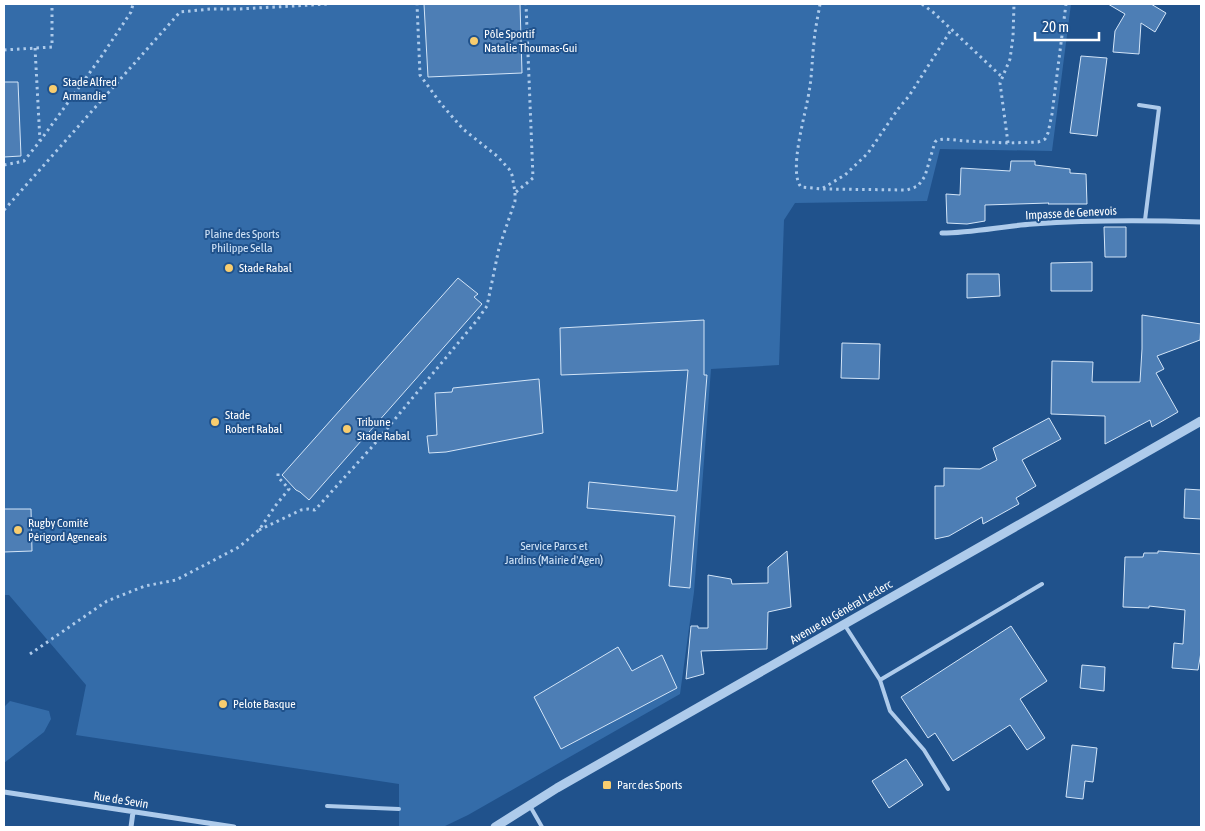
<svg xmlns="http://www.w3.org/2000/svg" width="1205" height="831" font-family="'Asap Condensed',sans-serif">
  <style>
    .green { fill: #346ca9 }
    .building { fill: #4d7eb5; stroke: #d3e5f8 }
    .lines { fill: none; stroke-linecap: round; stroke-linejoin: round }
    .path { stroke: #aecbeb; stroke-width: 3; stroke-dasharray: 2.5 4; stroke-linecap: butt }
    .service { stroke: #aecbeb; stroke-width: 4 }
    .minor { stroke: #aecbeb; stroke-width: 5 }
    .tertiary { stroke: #aecbeb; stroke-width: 9 }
    .poi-dot { fill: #f8cd6f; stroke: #20528c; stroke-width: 2 }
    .labels { text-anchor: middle; stroke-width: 4; stroke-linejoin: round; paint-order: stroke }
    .poi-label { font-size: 12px; fill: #fff; stroke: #20528c; text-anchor: start }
    .street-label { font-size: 12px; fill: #fff; stroke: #20528c }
    .park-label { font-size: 12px; fill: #d3e5f8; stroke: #20528c }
  </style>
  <rect width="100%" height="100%" fill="#20528c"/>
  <path class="green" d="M4 4H1071L1052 151 940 149 927 201 795 203 784 220 779 365 711 369 694 592 680 694 468 815 443 827H399V784L76 735 86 685 9 595H4Z
    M10 701 49 711 51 719 44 732 4 763V707Z"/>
  <path class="building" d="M424 4H520L522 73 428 77Z
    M1108 4H1151L1166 13 1155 32 1141 23 1139 54 1113 52 1115 31 1125 14Z
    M1081 56 1107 58 1097 136 1070 133Z
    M4 82H18L21 156 4 157Z
    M1011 161H1035V165L1070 169V173L1086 174 1087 204H1048L1049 203 985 205V221L967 224 947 223 946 194 960 195 961 168 1010 171Z
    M1104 227H1126V257H1105Z
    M1092 262V291H1051V263Z
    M967 274H999L1000 296 967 298Z
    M458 278 478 294 474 297 482 304 309 500 300 492 296 490 282 475Z
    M1142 315 1201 324 1200 340 1157 356 1164 369 1156 373 1178 412 1152 427 1150 420 1105 444V416L1051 414 1052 361 1093 362 1092 382H1140L1142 349Z
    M704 320V375H707L690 588 669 586 675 516 587 508 589 482 677 491 688 370 561 375 560 328Z
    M842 343 880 344 879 379 841 378Z
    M539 379 543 433 446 452 429 453 427 436 437 435 435 393 452 392 453 388Z
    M1049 418 1061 439 1022 460 1036 486 1016 498 1019 504 983 524 982 517 949 536 935 539V486H944V468L980 469 997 460 993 448Z
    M1185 489 1201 490V519L1184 518Z
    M4 509H31L32 551 4 552Z
    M787 551 791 607 768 612 767 649 701 651 704 674 686 679 691 626H698V628H708V575L731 579 732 584 768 583V567Z
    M1158 551 1201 554V652L1198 670 1172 668 1174 643 1183 644 1185 610 1149 606V608L1123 607 1125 557H1143L1144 553H1158Z
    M1011 626 1047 681 1020 699 1045 738 1027 750 1010 725 953 761 935 733 928 738 901 697Z
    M618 647 632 671 662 655 677 688 561 749 534 697Z
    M1082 665 1105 667 1104 691 1080 688Z
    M1072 745 1097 748 1093 782 1085 781 1083 799 1066 797Z
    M906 759 923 785 889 808 872 781Z"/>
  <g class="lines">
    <path class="path" d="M820 4C818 16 815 29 814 42 812 59 812 76 809 92 806 113 788 171 801 187L823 189 907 190 918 186 925 176 935 142 937 140 945 139 966 141 1008 143 1038 142 1045 139 1048 133 1052 114 1066 4
      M922 4 934 13 1002 77
      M35 48 40 141
      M4 50 52 47V4
      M1008 143 1000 83 1010 59 1013 37 1014 4
      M4 165 24 161 40 141 101 57 131 12 133 4
      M823 188 845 175 868 153 898 109 909 96 951 30
      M516 192 533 178 526 4
      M4 210 180 12 210 9H239L329 4
      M259 530 301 510 308 509 315 510 371 448 478 319 487 306 499 248 515 201V192L512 175 509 169 497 156 463 129 442 105 420 75 417 4
      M30 654 107 601 145 586 176 580 239 547 259 530 276 505 289 489 278 477V473"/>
    <path class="service" d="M1139 105 1159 108 1145 220
      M844 624 880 680 1042 584
      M880 680 890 711 924 750 948 789
      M327 806 399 809
      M530 806 542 827"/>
    <path class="minor" d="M942 233C972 233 1003 226 1033 224 1089 220 1145 220 1201 222
      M4 792 234 827
      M131 827 133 812"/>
    <path class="tertiary" d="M495 827 557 788 1201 421"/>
  </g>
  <g class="poi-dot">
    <circle cx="474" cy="41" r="5"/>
    <circle cx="53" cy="89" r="5"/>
    <circle cx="229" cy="268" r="5"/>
    <circle cx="215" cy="422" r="5"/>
    <circle cx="347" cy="429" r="5"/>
    <circle cx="18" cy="530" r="5"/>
    <circle cx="223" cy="704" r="5"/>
    <rect x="602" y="780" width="10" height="10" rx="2.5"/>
  </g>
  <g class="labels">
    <g class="poi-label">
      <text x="484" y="38">Pôle Sportif<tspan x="484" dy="14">Natalie Thoumas-Gui</tspan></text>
      <text x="63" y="86">Stade Alfred<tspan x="63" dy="14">Armandie</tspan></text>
      <text x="239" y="272">Stade Rabal</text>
      <text x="225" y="419">Stade<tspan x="225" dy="14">Robert Rabal</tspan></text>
      <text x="357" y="426">Tribune<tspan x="357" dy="14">Stade Rabal</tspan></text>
      <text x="28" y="527">Rugby Comité<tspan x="28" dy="14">Périgord Ageneais</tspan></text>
      <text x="233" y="708">Pelote Basque</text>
      <text x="617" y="789">Parc des Sports</text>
    </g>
    <g class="street-label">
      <text transform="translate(1071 213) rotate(-3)" y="4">Impasse de Genevois</text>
      <text transform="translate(841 612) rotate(-30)" y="4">Avenue du Général Leclerc</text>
      <text transform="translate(121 800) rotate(9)" y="4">Rue de Sevin</text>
    </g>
    <g class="park-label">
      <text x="242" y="238">Plaine des Sports<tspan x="242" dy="14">Philippe Sella</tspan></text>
      <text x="554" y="550">Service Parcs et<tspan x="554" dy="14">Jardins (Mairie d'Agen)</tspan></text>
    </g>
  </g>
  <rect width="1205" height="831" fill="none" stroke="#ffffff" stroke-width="10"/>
  <path d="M1035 32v8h64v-8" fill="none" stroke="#ffffff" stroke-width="2.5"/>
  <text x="1042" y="32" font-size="15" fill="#ffffff" stroke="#20528c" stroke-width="4" paint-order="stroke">20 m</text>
</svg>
